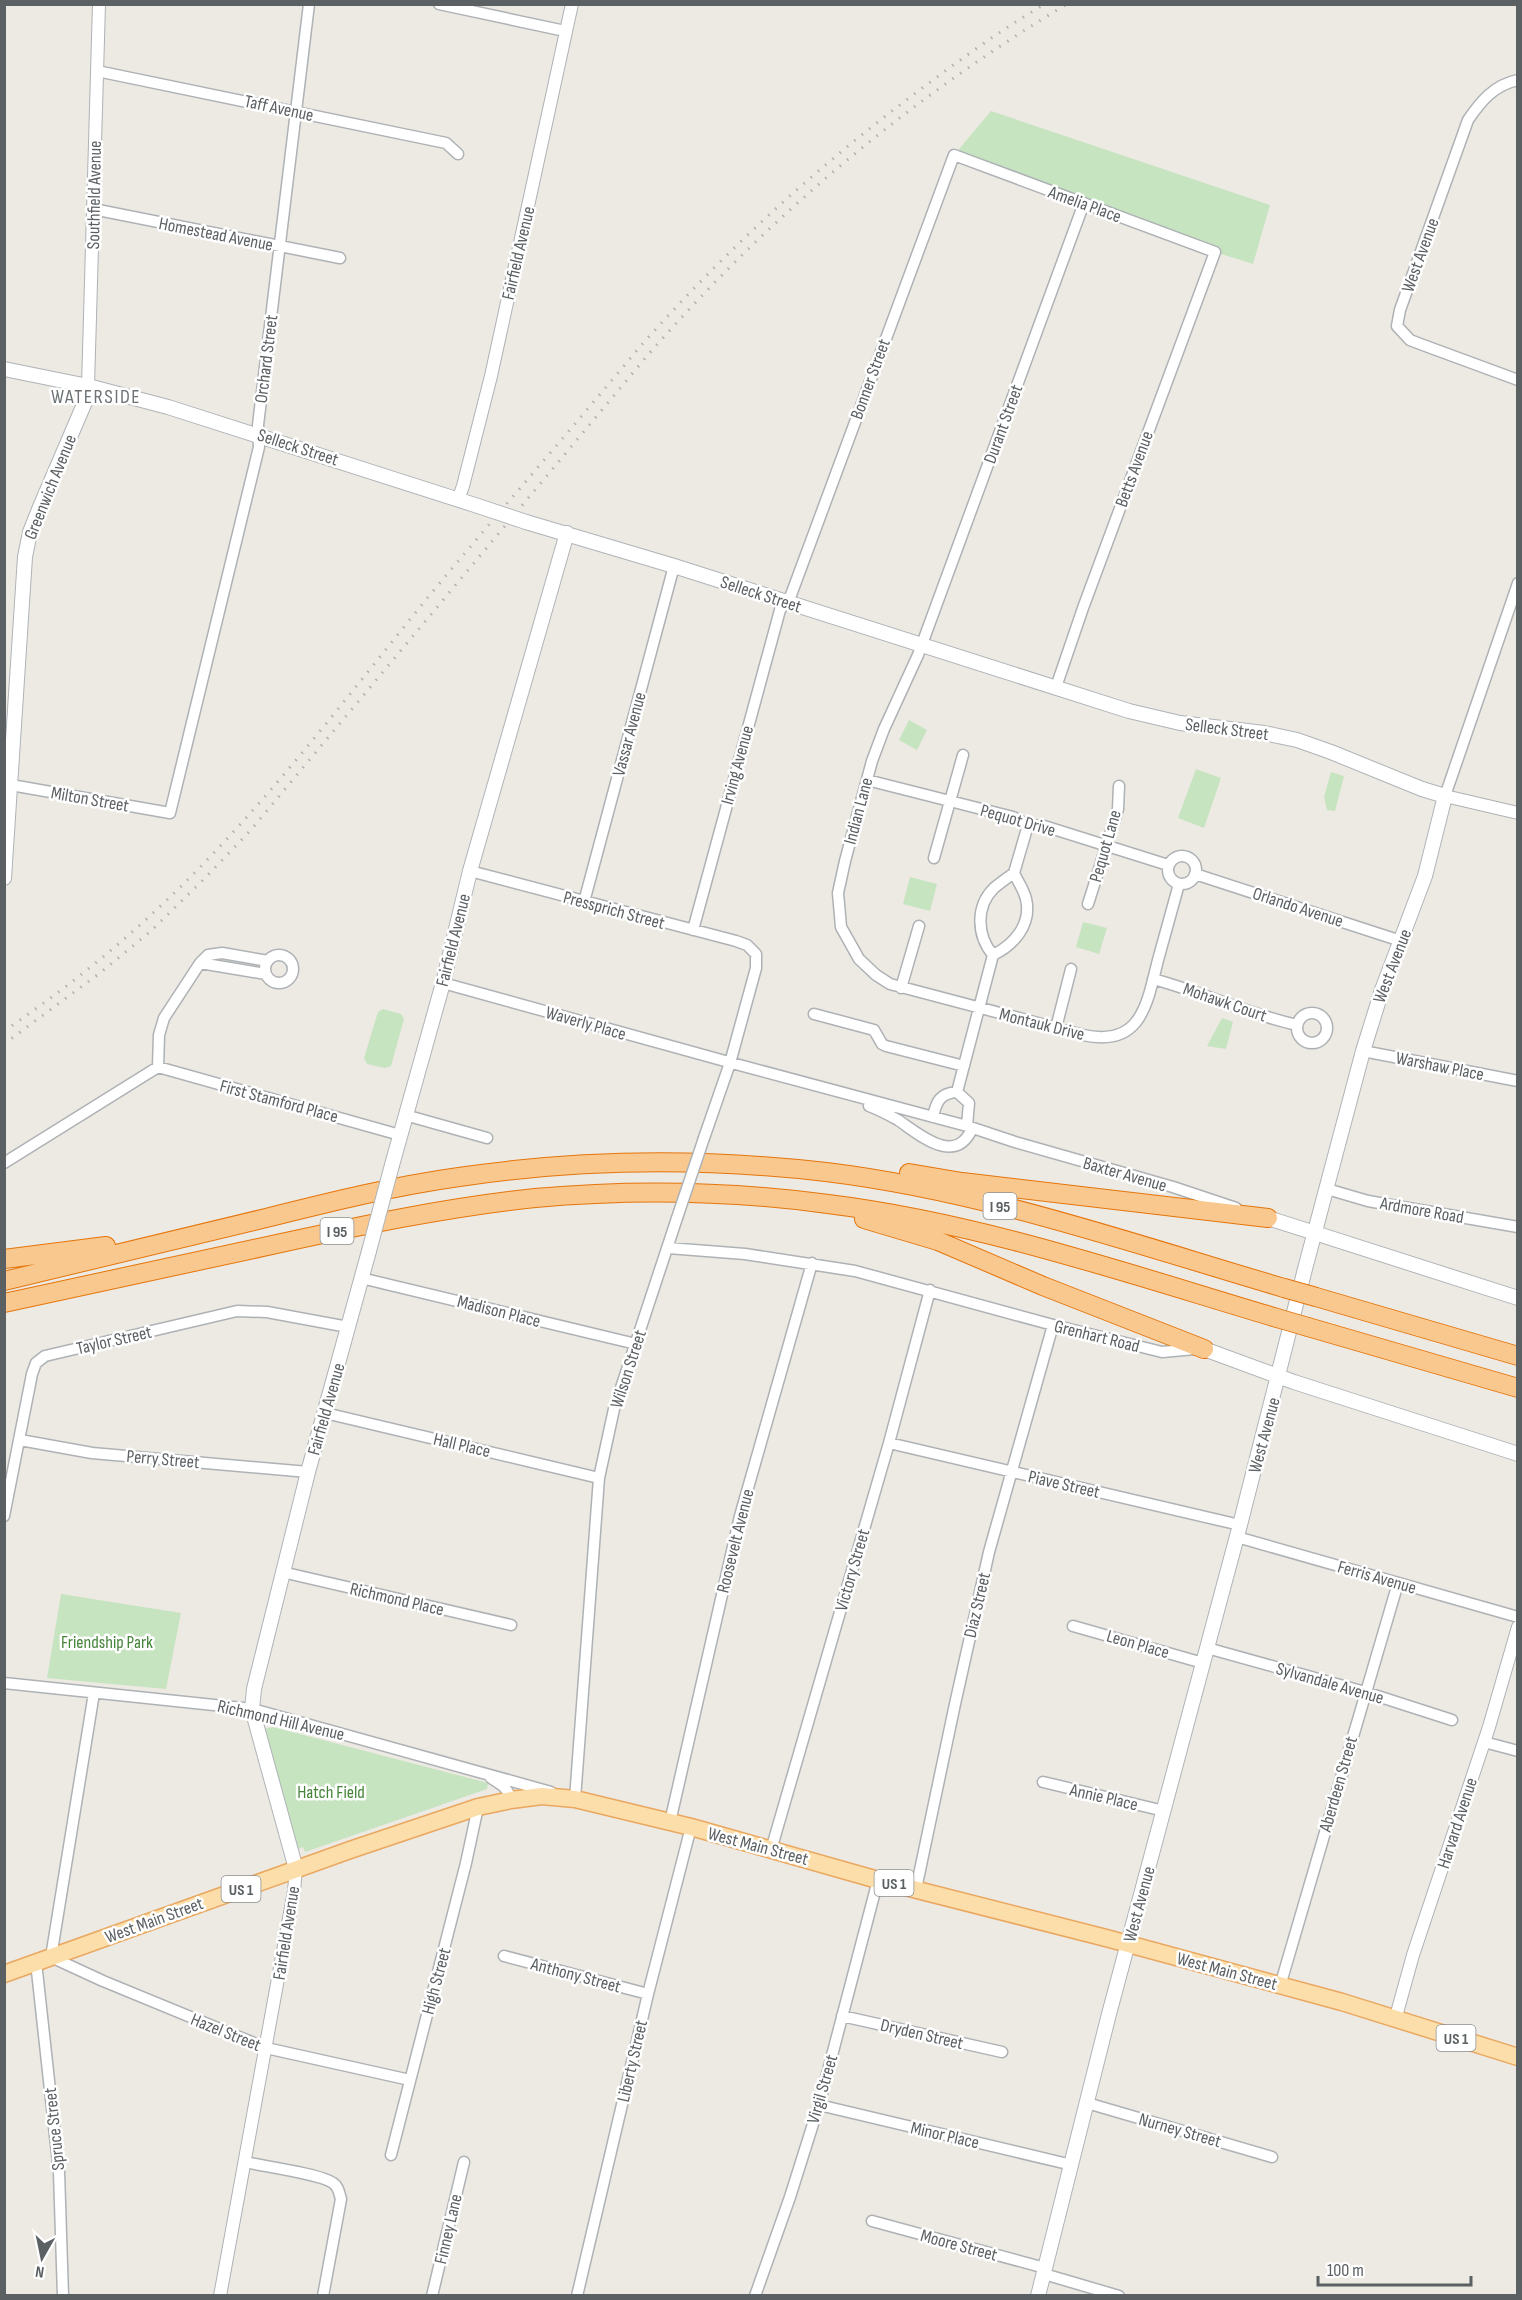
<svg xmlns="http://www.w3.org/2000/svg" width="1522" height="2300" font-family="'Sofia Sans Condensed',sans-serif">
  <style>
    .green { fill: #c7e4c0 }
    .lines { fill: none; stroke-linecap: round; stroke-linejoin: round }
    .minor-casing { stroke: #aeb2b5; stroke-width: 13 }
    .tertiary-casing { stroke: #aeb2b5; stroke-width: 14 }
    .secondary-casing { stroke: #afb4b7; stroke-width: 16 }
    .primary-casing { stroke: #eaa75f; stroke-width: 19 }
    .motorway-casing { stroke: #e5750b; stroke-width: 20 }
    .minor { stroke: #fff; stroke-width: 10 }
    .tertiary { stroke: #fff; stroke-width: 12 }
    .secondary { stroke: #fff; stroke-width: 14 }
    .primary { stroke: #fbdeaa; stroke-width: 16 }
    .motorway { stroke: #f8c88f; stroke-width: 18 }
    .rail { stroke: #b1b2b3; stroke-width: 3; stroke-dasharray: 1.5 8; stroke-linecap: butt }
    .minor-bridge-casing { stroke: #aeb2b5; stroke-width: 13; stroke-linecap: butt }
    .secondary-bridge-casing { stroke: #afb4b7; stroke-width: 16; stroke-linecap: butt }
    .motorway-bridge-casing { stroke: #e5750b; stroke-width: 20; stroke-linecap: butt }
    .minor-bridge { stroke: #fff; stroke-width: 10 }
    .secondary-bridge { stroke: #fff; stroke-width: 14 }
    .motorway-bridge { stroke: #f8c88f; stroke-width: 18 }
    .labels { text-anchor: middle; stroke-width: 5; stroke-linejoin: round; paint-order: stroke }
    .shield { fill: #fff; stroke: #8c9092; stroke-width: 1.5 }
    .shield-label { font-size: 16px; font-weight: bold; fill: #5b6063 }
    .street-label { font-size: 18px; fill: #5b6063; stroke: #fff }
    .park-label { font-size: 18px; fill: #458439; stroke: #fff }
    .neighbourhood-label { font-size: 20px; letter-spacing: 1.5px; fill: #6c7275; stroke: #fff }
  </style>
  <rect width="100%" height="100%" fill="#ede9e3"/>
  <path class="green" d="M991 111 1270 205 1253 264 1215 252 954 155Z
    M909 720 927 730 917 750 899 740Z
    M1196 769 1221 778 1204 828 1178 818Z
    M1331 772 1344 776 1335 811 1327 810 1324 797Z
    M910 877 937 884 930 911 903 904Z
    M1083 922 1107 928 1099 954 1076 947Z
    M383 1009 401 1014 404 1019 391 1066 385 1068 367 1064 364 1058 378 1012Z
    M1222 1018 1233 1022 1226 1049 1207 1046Z
    M61 1594 181 1613 166 1689 47 1678Z
    M273 1727 488 1783 487 1789 305 1852 303 1847 298 1849 264 1729Z"/>
  <g class="lines">
    <g class="minor-casing">
      <path id="minor" d="M439 4 565 31
        M97 71 446 143 458 154
        M1518 80C1494 85 1481 101 1468 120L1400 310 1397 326 1410 340 1423 345 1518 380
        M1084 203 918 655 884 729 872 761 845 861 838 893 841 927 859 959 876 975 890 984 1083 1035C1142 1048 1147 1003 1158 960 1165 935 1172 909 1179 884
        M93 209 340 258
        M867 780 1013 817 1028 825 1044 826 1168 865
        M11 785 170 813 259 447 258 425 309 4
        M1445 796 1518 583
        M1168 870a14 14 0 1 1 28 0a14 14 0 1 1-28 0Z
        M934 858 963 755
        M470 871 736 941 747 945 756 954V968L730 1063 704 1138
        M1014 873 1028 825
        M1195 874 1401 941
        M584 902 674 566
        M1088 904 1118 809 1119 786
        M693 930 780 610 791 595 954 155 1215 252 1083 608 1056 687
        M993 955C1014 945 1032 924 1026 899 1024 890 1018 882 1014 873
        M993 955C977 936 975 907 994 888 1000 883 1007 878 1014 873
        M265 969a14 14 0 1 1 28 0a14 14 0 1 1-28 0Z
        M200 963 266 974
        M1153 979C1202 992 1247 1014 1297 1025
        M443 983 743 1066 967 1126 1015 1142 1173 1187 1236 1208
        M901 988 919 926
        M1297 1028a15 15 0 1 1 30 0a15 15 0 1 1-30 0Z
        M814 1014 874 1030 882 1044 886 1046 964 1066
        M1056 1028 1071 969
        M1363 1051 1518 1081
        M158 1067 159 1035 164 1018 200 963 208 955 222 953 268 961
        M957 1092 993 955
        M869 1106C880 1110 889 1115 898 1120 920 1135 955 1166 972 1129
        M405 1115 487 1138
        M933 1117C936 1102 940 1093 957 1092L969 1103 967 1126
        M4 1163 158 1067 400 1135
        M1327 1189 1368 1201 1518 1227
        M668 1248 745 1254 855 1271 1053 1325 1162 1352 1195 1349
        M361 1278 636 1344
        M325 1413 599 1478
        M20 1440 92 1453 308 1472
        M889 1443 1240 1525
        M4 1516 32 1374 36 1363 45 1356 237 1311 267 1312 348 1327
        M1237 1537 1518 1617
        M282 1572 511 1625
        M1073 1626 1203 1663
        M1207 1648 1365 1692 1452 1720
        M4 1683 252 1709 551 1792
        M94 1693 51 1957 103 1981 266 2048 410 2080
        M1484 1742 1518 1751
        M491 1778C501 1784 508 1788 511 1800
        M1043 1782 1164 1811
        M569 1797 575 1799 599 1478 614 1409 677 1218
        M670 1822 740 1516 812 1263
        M771 1850 889 1443 930 1290
        M916 1889 955 1704 989 1552 1053 1325
        M504 1956 648 1994
        M36 1962 59 2172 63 2296
        M1280 1986 1398 1583
        M842 2016 1002 2052
        M1087 2103 1272 2157
        M819 2105 1072 2165
        M391 2155 466 1863 478 1807
        M245 2162C262 2166 321 2174 333 2183 339 2187 339 2193 341 2199L323 2296
        M872 2221 1045 2268
        M1044 2274 1119 2296
        M432 2296 464 2162
        M577 2296 648 1994 691 1827
        M755 2296 790 2197 819 2105 878 1880"/>
    </g>
    <g class="tertiary-casing">
      <path id="tertiary" d="M88 386 99 4
        M458 500 463 486 491 376 572 4
        M1445 796 1518 813
        M1395 2020 1413 1955 1489 1727 1518 1627
        M220 2296 294 1891 296 1869"/>
    </g>
    <g class="secondary-casing">
      <path id="secondary" d="M4 369 88 386 168 407 478 506
        M526 522 674 566 1129 711 1180 723 1264 733 1297 740 1331 752 1422 789 1445 796 1425 876 1382 990 1363 1051 1306 1265 1240 1525 1109 2014 1038 2296
        M4 878 25 557 30 532 40 507 85 402 88 386
        M392 1165 443 983 470 871 567 533
        M1268 1218 1518 1298
        M1204 1349 1294 1382 1518 1454
        M296 1869 252 1709 254 1689 308 1472 369 1251"/>
    </g>
    <g class="primary-casing">
      <path id="primary" d="M4 1974 350 1850 478 1807 511 1800 542 1796 575 1799 691 1827 878 1880 1106 1938 1342 2002 1518 2057"/>
    </g>
    <g class="motorway-casing">
      <path id="motorway" d="M909 1173 962 1182 1268 1218
        M864 1219 938 1241 1043 1286 1204 1349
        M4 1259 106 1246
        M4 1281C92 1260 179 1239 266 1218 330 1202 394 1186 459 1177 581 1159 704 1158 826 1172 983 1191 1134 1244 1284 1288
        M1316 1297 1518 1356
        M4 1303C94 1283 183 1264 272 1245 359 1226 447 1207 535 1198 633 1189 732 1191 828 1204 981 1223 1129 1274 1277 1318
        M1308 1327 1518 1388"/>
    </g>
    <use href="#minor" class="minor"/>
    <use href="#tertiary" class="tertiary"/>
    <use href="#secondary" class="secondary"/>
    <use href="#primary" class="primary"/>
    <use href="#motorway" class="motorway"/>
    <path class="rail" d="M4 1031C63 991 118 947 169 898 265 806 345 699 429 596 498 513 569 432 638 349 720 256 811 172 909 98 953 65 997 32 1045 4
      M4 1044 100 973 151 931 205 878 250 831 647 356C767 218 910 98 1067 4"/>
    <g class="minor-bridge-casing">
      <path id="minor-bridge" d="M677 1218 704 1138"/>
    </g>
    <g class="secondary-bridge-casing">
      <path id="secondary-bridge" d="M478 506 526 522
        M369 1251 392 1165"/>
    </g>
    <g class="motorway-bridge-casing">
      <path id="motorway-bridge" d="M1284 1288 1316 1297
        M1277 1318 1308 1327"/>
    </g>
    <use href="#minor-bridge" class="minor-bridge"/>
    <use href="#secondary-bridge" class="secondary-bridge"/>
    <use href="#motorway-bridge" class="motorway-bridge"/>
  </g>
  <g class="labels">
    <g class="shield">
      <rect x="983.5" y="1193" width="33" height="26" rx="4.5"/>
      <rect x="320.5" y="1218" width="33" height="26" rx="4.5"/>
      <rect x="874.5" y="1870" width="39" height="26" rx="4.5"/>
      <rect x="221.5" y="1876" width="39" height="26" rx="4.5"/>
      <rect x="1436.5" y="2025" width="39" height="26" rx="4.5"/>
    </g>
    <g class="shield-label">
      <text x="1000" y="1212">I 95</text>
      <text x="337" y="1237">I 95</text>
      <text x="894" y="1889">US 1</text>
      <text x="241" y="1895">US 1</text>
      <text x="1456" y="2044">US 1</text>
    </g>
    <g class="street-label">
      <text transform="translate(279 108) rotate(12)" y="6">Taff Avenue</text>
      <text transform="translate(94 195) rotate(-89)" y="6">Southfield Avenue</text>
      <text transform="translate(1085 204) rotate(20)" y="6">Amelia Place</text>
      <text transform="translate(216 234) rotate(11)" y="6">Homestead Avenue</text>
      <text transform="translate(518 253) rotate(-77)" y="6">Fairfield Avenue</text>
      <text transform="translate(1420 255) rotate(-70)" y="6">West Avenue</text>
      <text transform="translate(266 359) rotate(-83)" y="6">Orchard Street</text>
      <text transform="translate(870 379) rotate(-70)" y="6">Bonner Street</text>
      <text transform="translate(1003 424) rotate(-70)" y="6">Durant Street</text>
      <text transform="translate(298 447) rotate(18)" y="6">Selleck Street</text>
      <text transform="translate(1134 469) rotate(-70)" y="6">Betts Avenue</text>
      <text transform="translate(50 487) rotate(-68)" y="6">Greenwich Avenue</text>
      <text transform="translate(761 594) rotate(18)" y="6">Selleck Street</text>
      <text transform="translate(1227 729) rotate(7)" y="6">Selleck Street</text>
      <text transform="translate(629 734) rotate(-75)" y="6">Vassar Avenue</text>
      <text transform="translate(737 765) rotate(-75)" y="6">Irving Avenue</text>
      <text transform="translate(90 799) rotate(10)" y="6">Milton Street</text>
      <text transform="translate(858 811) rotate(-75)" y="6">Indian Lane</text>
      <text transform="translate(1018 820) rotate(16)" y="6">Pequot Drive</text>
      <text transform="translate(1105 846) rotate(-74)" y="6">Pequot Lane</text>
      <text transform="translate(1298 907) rotate(18)" y="6">Orlando Avenue</text>
      <text transform="translate(614 910) rotate(15)" y="6">Pressprich Street</text>
      <text transform="translate(453 940) rotate(-76)" y="6">Fairfield Avenue</text>
      <text transform="translate(1392 966) rotate(-69)" y="6">West Avenue</text>
      <text transform="translate(1225 1002) rotate(19)" y="6">Mohawk Court</text>
      <text transform="translate(586 1023) rotate(16)" y="6">Waverly Place</text>
      <text transform="translate(1042 1024) rotate(14)" y="6">Montauk Drive</text>
      <text transform="translate(1440 1066) rotate(11)" y="6">Warshaw Place</text>
      <text transform="translate(279 1101) rotate(15)" y="6">First Stamford Place</text>
      <text transform="translate(1125 1174) rotate(16)" y="6">Baxter Avenue</text>
      <text transform="translate(1422 1210) rotate(10)" y="6">Ardmore Road</text>
      <text transform="translate(499 1311) rotate(14)" y="6">Madison Place</text>
      <text transform="translate(1097 1336) rotate(14)" y="6">Grenhart Road</text>
      <text transform="translate(114 1340) rotate(-13)" y="6">Taylor Street</text>
      <text transform="translate(628 1369) rotate(-72)" y="6">Wilson Street</text>
      <text transform="translate(326 1409) rotate(-74)" y="6">Fairfield Avenue</text>
      <text transform="translate(1264 1435) rotate(-75)" y="6">West Avenue</text>
      <text transform="translate(462 1445) rotate(13)" y="6">Hall Place</text>
      <text transform="translate(163 1459) rotate(5)" y="6">Perry Street</text>
      <text transform="translate(1064 1484) rotate(13)" y="6">Piave Street</text>
      <text transform="translate(735 1541) rotate(-76)" y="6">Roosevelt Avenue</text>
      <text transform="translate(852 1570) rotate(-74)" y="6">Victory Street</text>
      <text transform="translate(1377 1577) rotate(16)" y="6">Ferris Avenue</text>
      <text transform="translate(397 1599) rotate(13)" y="6">Richmond Place</text>
      <text transform="translate(977 1605) rotate(-77)" y="6">Diaz Street</text>
      <text transform="translate(1138 1644) rotate(16)" y="6">Leon Place</text>
      <text transform="translate(1330 1683) rotate(16)" y="6">Sylvandale Avenue</text>
      <text transform="translate(281 1720) rotate(13)" y="6">Richmond Hill Avenue</text>
      <text transform="translate(1338 1784) rotate(-74)" y="6">Aberdeen Street</text>
      <text transform="translate(1104 1797) rotate(13)" y="6">Annie Place</text>
      <text transform="translate(1457 1823) rotate(-72)" y="6">Harvard Avenue</text>
      <text transform="translate(758 1846) rotate(15)" y="6">West Main Street</text>
      <text transform="translate(1139 1904) rotate(-75)" y="6">West Avenue</text>
      <text transform="translate(154 1920) rotate(-20)" y="6">West Main Street</text>
      <text transform="translate(286 1933) rotate(-81)" y="6">Fairfield Avenue</text>
      <text transform="translate(1227 1971) rotate(15)" y="6">West Main Street</text>
      <text transform="translate(576 1975) rotate(15)" y="6">Anthony Street</text>
      <text transform="translate(436 1981) rotate(-75)" y="6">High Street</text>
      <text transform="translate(226 2032) rotate(22)" y="6">Hazel Street</text>
      <text transform="translate(922 2034) rotate(13)" y="6">Dryden Street</text>
      <text transform="translate(632 2061) rotate(-77)" y="6">Liberty Street</text>
      <text transform="translate(822 2089) rotate(-74)" y="6">Virgil Street</text>
      <text transform="translate(54 2129) rotate(-96)" y="6">Spruce Street</text>
      <text transform="translate(1180 2130) rotate(16)" y="6">Nurney Street</text>
      <text transform="translate(945 2135) rotate(13)" y="6">Minor Place</text>
      <text transform="translate(448 2229) rotate(-77)" y="6">Finney Lane</text>
      <text transform="translate(959 2245) rotate(15)" y="6">Moore Street</text>
    </g>
    <g class="park-label">
      <text x="107" y="1648">Friendship Park</text>
      <text x="331" y="1798">Hatch Field</text>
    </g>
    <g class="neighbourhood-label">
      <text x="96" y="403">WATERSIDE</text>
    </g>
  </g>
  <rect width="1522" height="2300" fill="none" stroke="#5b6063" stroke-width="12"/>
  <g transform="translate(42 2258) rotate(189)" stroke="#ffffff" stroke-width="4.5" paint-order="stroke">
  <path d="M0-4.5L10 22L0 15L-10 22Z" fill="#5b6063"/>
  <text y="-9" font-size="16" font-weight="bold" text-anchor="middle" fill="#5b6063">N</text>
  </g>
  <path d="M1318 2276v9h153v-9" fill="none" stroke="#5b6063" stroke-width="3"/>
  <text x="1327" y="2276" font-size="18" fill="#5b6063" stroke="#ffffff" stroke-width="4.5" paint-order="stroke">100 m</text>
</svg>
